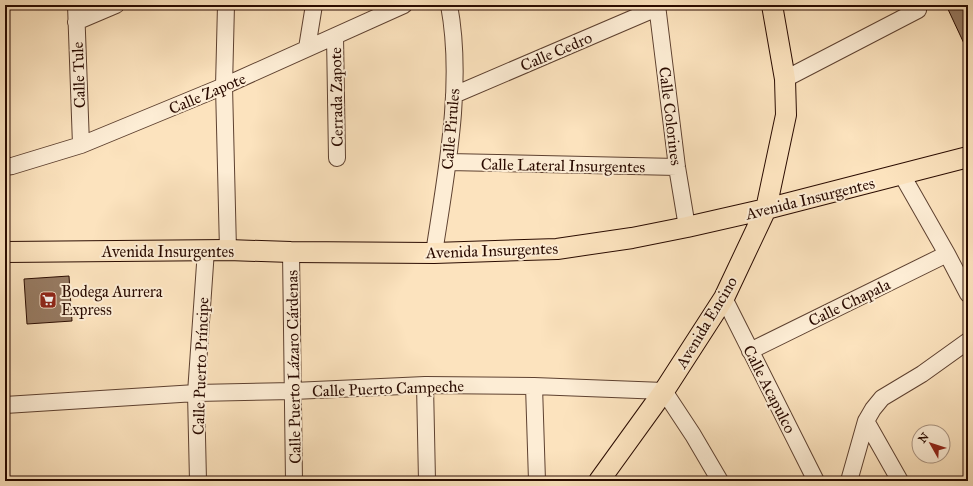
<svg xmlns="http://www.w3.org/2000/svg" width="973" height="486" font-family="'IM FELL Great Primer',serif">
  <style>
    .building { fill: #977b63; stroke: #2a0b00 }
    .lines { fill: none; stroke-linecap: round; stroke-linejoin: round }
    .minor-casing { stroke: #5e4130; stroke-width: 18 }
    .major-casing { stroke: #2a0b00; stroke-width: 22 }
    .minor { stroke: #fdedd5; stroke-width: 16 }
    .major { stroke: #fce3be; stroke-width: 20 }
    .labels { text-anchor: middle; stroke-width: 4; stroke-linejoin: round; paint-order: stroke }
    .street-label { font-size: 16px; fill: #2a0b00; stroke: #fdedd5 }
    .poi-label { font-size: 16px; fill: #2a0b00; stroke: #fdedd5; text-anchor: start }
  </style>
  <rect width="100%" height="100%" fill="#fce3be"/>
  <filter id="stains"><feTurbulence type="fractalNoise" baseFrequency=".005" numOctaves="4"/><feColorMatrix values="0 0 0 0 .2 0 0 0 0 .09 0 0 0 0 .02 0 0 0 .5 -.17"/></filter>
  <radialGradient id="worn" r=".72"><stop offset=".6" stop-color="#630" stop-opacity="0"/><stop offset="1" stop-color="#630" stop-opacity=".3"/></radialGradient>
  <path class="building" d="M946 5H968V52Z
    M69 276 72 321 27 324 24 279Z"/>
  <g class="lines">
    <g class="minor-casing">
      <path id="minor" d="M76 5 81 145
        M226 5 224 86 228 250
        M657 5 677 167 687 227
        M76 22 116 5
        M335 36 337 158
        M307 48 314 5
        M785 79 918 10
        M454 95 657 8
        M448 162 677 167
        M5 167 12 166 81 145 224 86 404 5
        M902 175 947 254 968 294
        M291 252 294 481
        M434 253C446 174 464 84 449 5
        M724 298 816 481
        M750 351 947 254
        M425 385 427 481
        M534 386 537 481
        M5 405 196 393 293 391 425 385 534 386 664 391 693 435 720 481
        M866 421 900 481
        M198 481 196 393 206 250
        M849 481 866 421 873 409 882 398 922 374 968 341"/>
    </g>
    <g class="major-casing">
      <path id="major" d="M5 252 228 250 291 252 434 253 557 249 632 238 687 227 766 209 968 157
        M599 481 664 391 724 298 766 209 786 115 785 79 772 5"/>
    </g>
    <use href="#minor" class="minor"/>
    <use href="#major" class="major"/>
  </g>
  <defs>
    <g id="supermarket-square" transform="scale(0.9)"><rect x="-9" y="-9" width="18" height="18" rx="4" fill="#8f2418" stroke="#fdedd5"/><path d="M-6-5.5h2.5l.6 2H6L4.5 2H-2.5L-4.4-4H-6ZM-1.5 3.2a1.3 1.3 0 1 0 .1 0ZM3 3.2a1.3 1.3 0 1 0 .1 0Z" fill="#fff"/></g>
  </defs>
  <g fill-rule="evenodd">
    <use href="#supermarket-square" x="48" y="300"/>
  </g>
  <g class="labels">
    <g class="street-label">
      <text transform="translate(556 51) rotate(-23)" y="6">Calle Cedro</text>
      <text transform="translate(78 75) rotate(-92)" y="6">Calle Tule</text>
      <text transform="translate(207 93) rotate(-23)" y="6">Calle Zapote</text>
      <text transform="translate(336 97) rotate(-91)" y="6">Cerrada Zapote</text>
      <text transform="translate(671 116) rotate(83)" y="6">Calle Colorines</text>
      <text transform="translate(450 129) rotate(-85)" y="6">Calle Pirules</text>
      <text transform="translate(563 165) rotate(1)" y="6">Calle Lateral Insurgentes</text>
      <text transform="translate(810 198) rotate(-14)" y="6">Avenida Insurgentes</text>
      <text transform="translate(492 250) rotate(-2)" y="6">Avenida Insurgentes</text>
      <text x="168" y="257">Avenida Insurgentes</text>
      <text transform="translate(849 302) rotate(-26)" y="6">Calle Chapala</text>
      <text transform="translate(706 322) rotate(-59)" y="6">Avenida Encino</text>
      <text transform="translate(200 366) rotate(-88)" y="6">Calle Puerto Príncipe</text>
      <text transform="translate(293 367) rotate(-91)" y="6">Calle Puerto Lázaro Cárdenas</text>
      <text transform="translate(388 388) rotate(-2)" y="6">Calle Puerto Campeche</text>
      <text transform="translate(770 389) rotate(63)" y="6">Calle Acapulco</text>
    </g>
    <g class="poi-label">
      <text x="61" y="297">Bodega Aurrera<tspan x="61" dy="18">Express</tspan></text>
    </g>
  </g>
  <rect width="973" height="486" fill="none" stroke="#fce3be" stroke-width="20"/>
  <rect x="6" y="6" width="961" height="474" fill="none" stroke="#2a0b00" stroke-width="2"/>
  <rect x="10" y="10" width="953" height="466" fill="none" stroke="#2a0b00"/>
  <g transform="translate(931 444) rotate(309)"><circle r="19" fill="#fdedd5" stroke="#a99380"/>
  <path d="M0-3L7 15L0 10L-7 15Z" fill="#8f2418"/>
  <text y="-6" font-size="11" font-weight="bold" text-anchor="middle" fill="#2a0b00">N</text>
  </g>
  <rect width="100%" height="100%" filter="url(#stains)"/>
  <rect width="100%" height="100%" fill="url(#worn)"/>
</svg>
